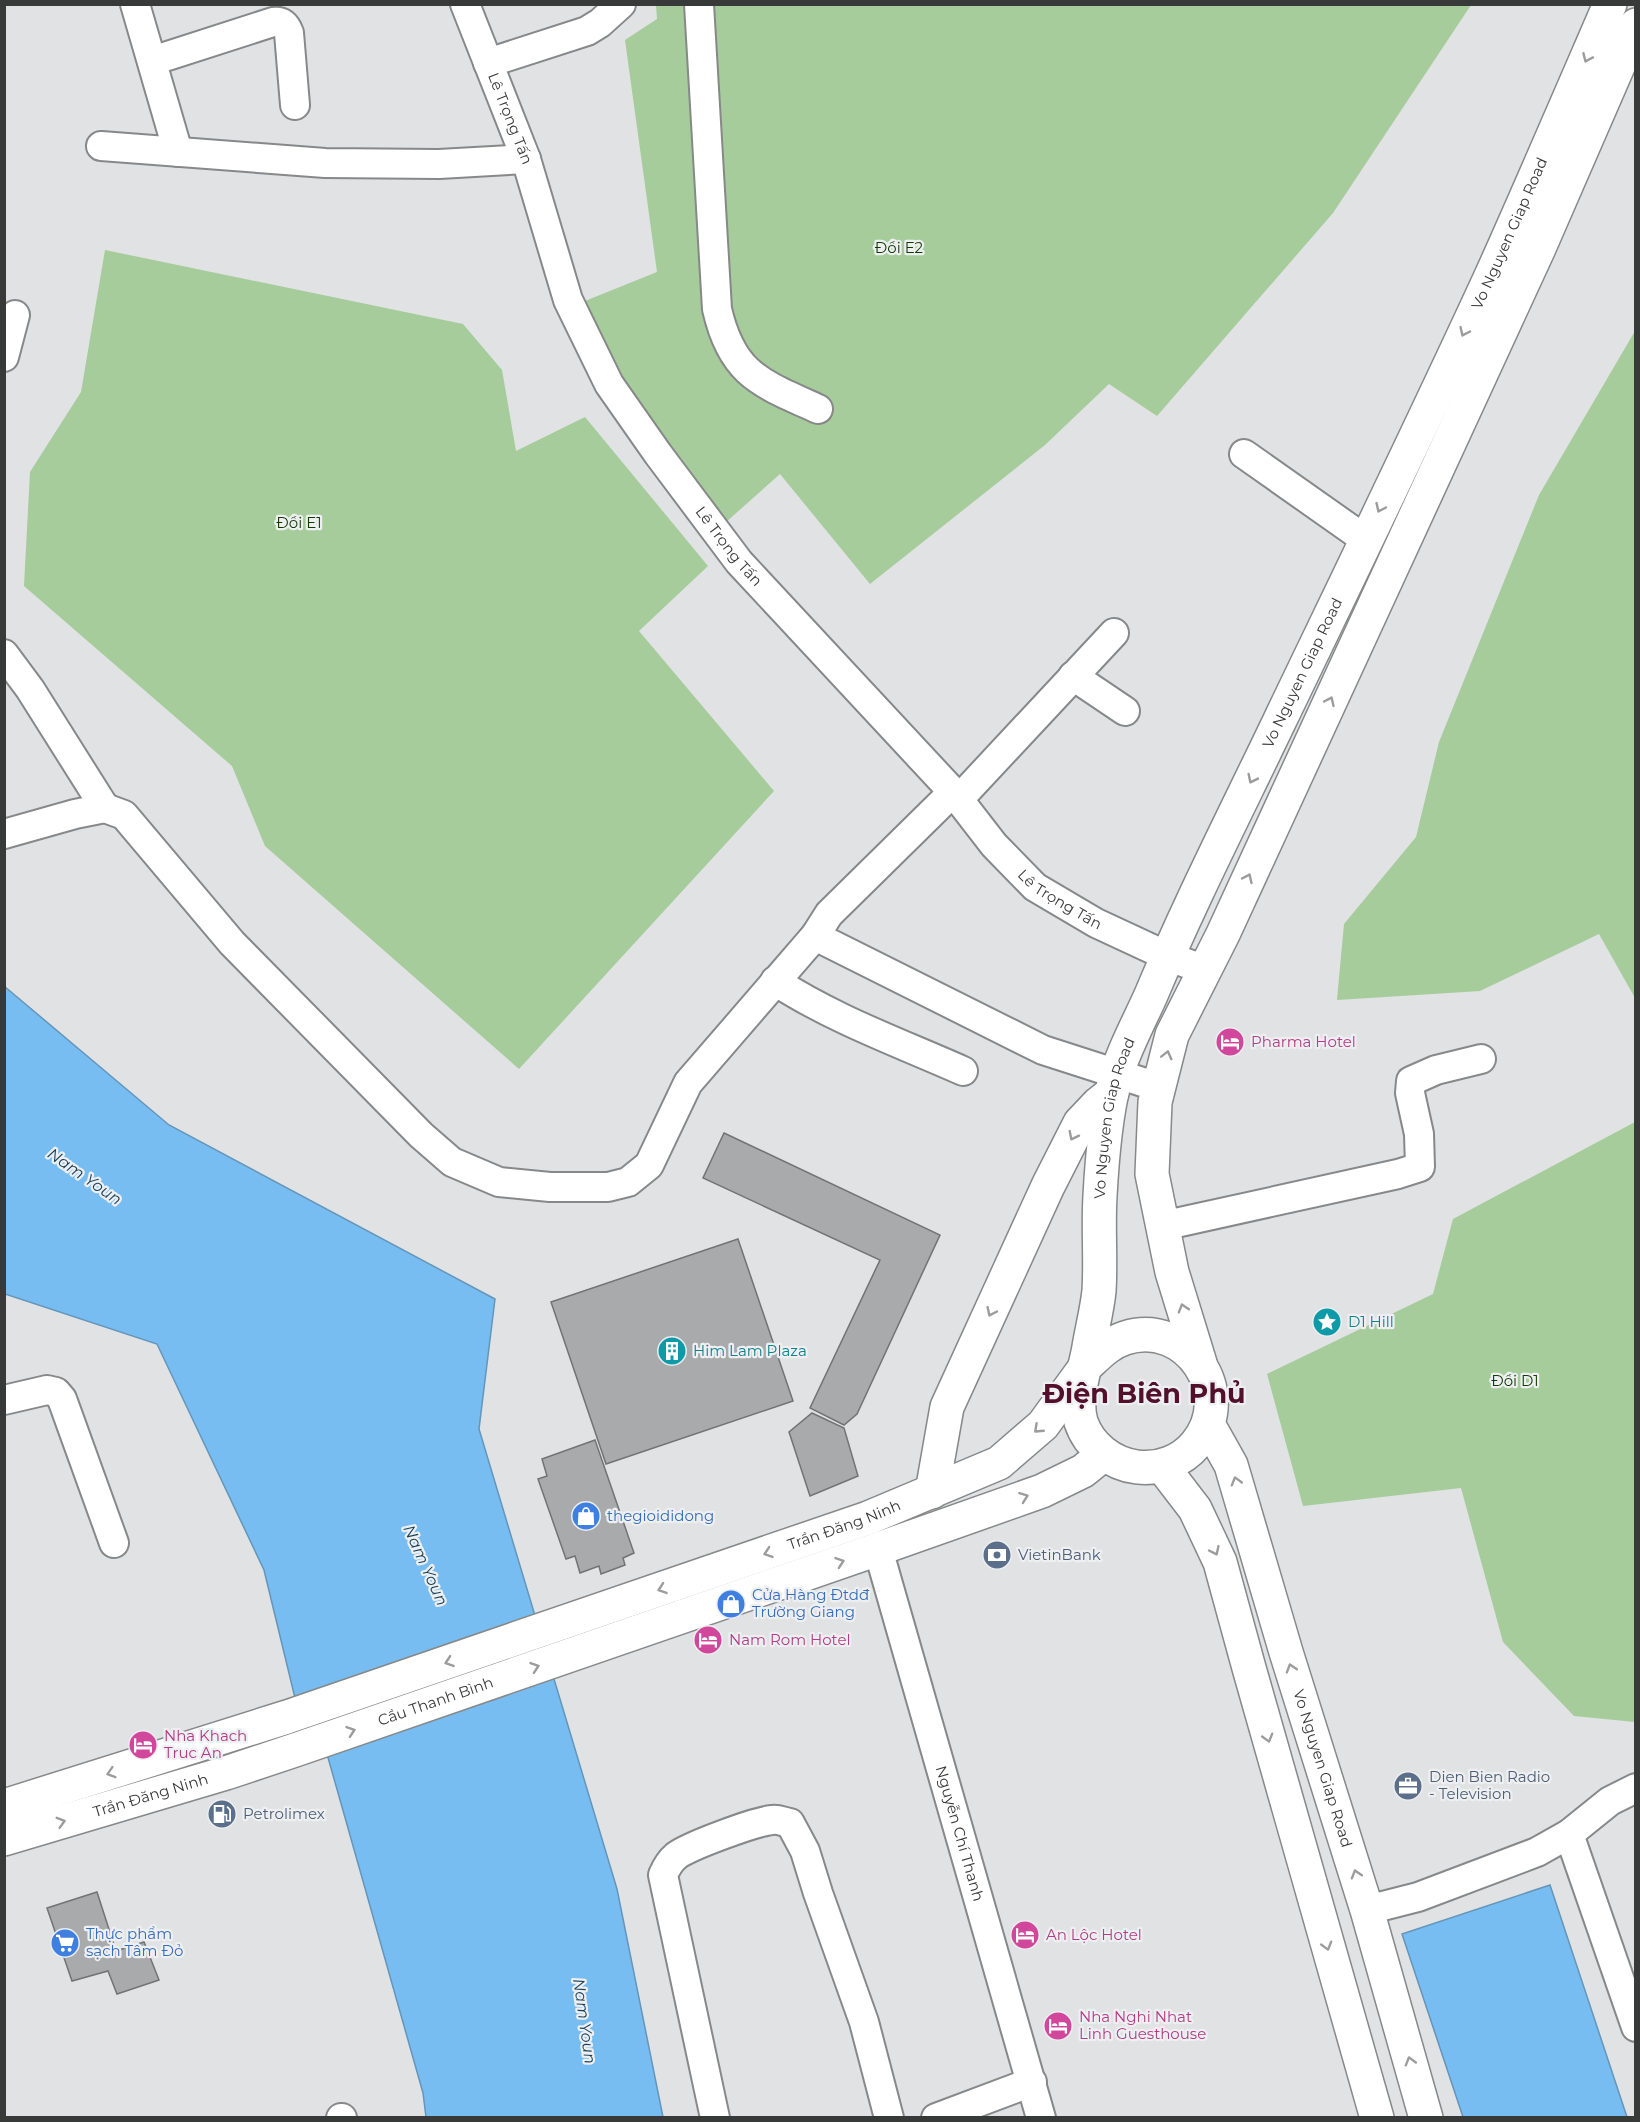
<svg xmlns="http://www.w3.org/2000/svg" width="1640" height="2122" font-family="Montserrat,sans-serif">
  <style>
    .green { fill: #a5cc9a }
    .water { fill: #77bdf1; stroke: #6495ba; stroke-width: 1.5 }
    .building { fill: #a9aaac; stroke: #717374; stroke-width: 1.5 }
    .lines { fill: none; stroke-linecap: round; stroke-linejoin: round }
    .minor-casing { stroke: #878889; stroke-width: 32 }
    .major-casing { stroke: #878889; stroke-width: 36 }
    .highway-casing { stroke: #878889; stroke-width: 36 }
    .minor { stroke: #fff; stroke-width: 28 }
    .major { stroke: #fff; stroke-width: 33 }
    .highway { stroke: #fff; stroke-width: 33 }
    .oneway { stroke: #9c9c9c }
    .labels { text-anchor: middle; stroke-width: 4.5; stroke-linejoin: round; paint-order: stroke }
    .street-label { font-size: 15px; fill: #383939; stroke: #edeff1 }
    .park-label { font-size: 15px; fill: #113a00; stroke: #edeff1 }
    .hotel-label { font-size: 15px; fill: #b23c85; stroke: #edeff1; text-anchor: start }
    .culture-label { font-size: 15px; fill: #0d838f; stroke: #edeff1; text-anchor: start }
    .shop-label { font-size: 15px; fill: #366cbe; stroke: #edeff1; text-anchor: start }
    .service-label { font-size: 15px; fill: #4e5e75; stroke: #edeff1; text-anchor: start }
    .water-label { font-size: 16px; font-style: italic; fill: #173e58; stroke: #edeff1 }
    .town-label { font-size: 27px; font-weight: bold; fill: #52102c; stroke: #edeff1 }
  </style>
  <rect width="100%" height="100%" fill="#e0e2e3"/>
  <path class="green" d="M656 5H1471L1333 213 1157 416 1109 384 1045 445 870 584 780 474 716 531 609 384 585 301 657 272 625 40 657 19Z
    M105 250 463 324 502 370 516 451 585 417 708 566 639 631 774 791 519 1069 265 846 232 766 24 586 30 472 81 392Z
    M1635 331V998L1599 934 1480 991 1337 1000 1344 924 1416 837 1439 742 1539 495Z
    M1635 1122V1722L1574 1716 1503 1642 1461 1488 1303 1506 1267 1374 1433 1294 1453 1219Z"/>
  <path class="water" d="M4 986 169 1125 495 1299 479 1429 617 1889 663 2117H426L423 2093 327 1754 295 1698 264 1570 157 1344 5 1294Z
    M1550 1885 1627 2117H1463L1402 1934Z"/>
  <path class="building" d="M724 1133 940 1235 857 1414 844 1425 810 1408 880 1260 703 1178Z
    M738 1239 793 1401 606 1464 551 1302Z
    M812 1413 844 1428 858 1476 810 1496 789 1432Z
    M595 1440 634 1553 623 1558 625 1565 601 1574 599 1566 580 1573 575 1556 566 1559 538 1479 547 1476 542 1459Z
    M97 1892 116 1951 144 1942 159 1980 117 1994 108 1971 72 1981 47 1908Z"/>
  <g class="lines">
    <g class="minor-casing">
      <g id="minor">
        <path d="M135 4 178 152"/>
        <path id="s1" d="M465 4 526 159 568 300 609 384 658 454 739 562 953 792 994 845 1035 887 1096 923 1167 956 1205 970"/>
        <path d="M699 4 717 309C732 375 761 383 818 409"/>
        <path d="M152 61 273 22C282 21 286 25 289 33L295 105"/>
        <path d="M488 63 587 31 600 23 621 4"/>
        <path d="M101 146 325 163 439 164 526 159"/>
        <path d="M4 357 15 315"/>
        <path d="M1244 454 1366 540"/>
        <path d="M4 654 30 689 105 808"/>
        <path d="M1073 676 1125 711"/>
        <path d="M959 799 1114 633"/>
        <path d="M4 834 75 814 105 808 124 815 232 943 421 1135 452 1162 499 1182 550 1187H608L628 1182 649 1165 688 1083 815 936 829 914 953 792"/>
        <path d="M815 936 1043 1050 1158 1087"/>
        <path d="M775 981C833 1019 900 1043 963 1071"/>
        <path d="M1162 1226 1398 1174 1420 1167 1419 1134 1410 1093 1411 1081 1436 1070 1481 1059"/>
        <path d="M4 1400 47 1390 56 1392 62 1399 114 1543"/>
        <path id="s2" d="M878 1549 1041 2118"/>
        <path d="M1569 1834 1636 2027"/>
        <path d="M1367 1910 1418 1897 1537 1852 1569 1834 1610 1801 1636 1788"/>
        <path d="M341 2118H342"/>
        <path d="M715 2118 663 1875C666 1868 670 1861 676 1856 689 1846 754 1822 772 1820 778 1819 784 1822 790 1823L805 1851 818 1893 864 2022 889 2118"/>
        <path d="M936 2118 1032 2082"/>
      </g>
    </g>
    <g class="major-casing">
      <g id="major">
        <path d="M932 1492 947 1407 1048 1186 1080 1123 1098 1104 1112 1093"/>
        <path id="s3" d="M4 1806 287 1717 868 1518 999 1463 1043 1425 1086 1366"/>
        <path id="s4" d="M4 1839 226 1773 295 1750 878 1549 1042 1491 1083 1471 1104 1454"/>
      </g>
    </g>
    <g class="highway-casing">
      <g id="highway">
        <path d="M1200 1363 1172 1272 1152 1174 1155 1102 1172 1035 1223 934 1539 248 1636 25"/>
        <path id="s5" d="M1086 1366C1098 1355 1109 1343 1125 1338 1187 1318 1238 1394 1196 1444 1182 1461 1159 1470 1137 1467 1112 1464 1089 1446 1081 1422 1074 1397 1085 1371 1089 1347 1092 1329 1097 1310 1099 1291 1101 1259 1098 1228 1100 1196 1102 1159 1105 1119 1114 1083 1121 1055 1139 1022 1151 995 1190 902 1236 812 1280 720 1351 572 1423 424 1492 274 1532 185 1571 94 1610 4"/>
        <path id="s6" d="M1208 1424 1231 1465 1286 1652 1367 1910 1426 2118"/>
        <path d="M1162 1466 1195 1509 1220 1562 1249 1668 1377 2118"/>
      </g>
    </g>
    <use href="#minor" class="minor"/>
    <use href="#major" class="major"/>
    <use href="#highway" class="highway"/>
  </g>
  <defs><path id="oneway-chevron" d="M-2-3.5L2.5 0L-2 3.5" fill="none" stroke-width="1.6" stroke-linecap="round" stroke-linejoin="round" transform="scale(1.5)"/></defs>
  <g class="oneway">
    <use href="#oneway-chevron" transform="translate(1587 58) rotate(114)"/>
    <use href="#oneway-chevron" transform="translate(1464 332) rotate(115)"/>
    <use href="#oneway-chevron" transform="translate(1380 508) rotate(115)"/>
    <use href="#oneway-chevron" transform="translate(1330 701) rotate(-65)"/>
    <use href="#oneway-chevron" transform="translate(1252 779) rotate(116)"/>
    <use href="#oneway-chevron" transform="translate(1248 878) rotate(-65)"/>
    <use href="#oneway-chevron" transform="translate(1167 1055) rotate(-76)"/>
    <use href="#oneway-chevron" transform="translate(1073 1136) rotate(117)"/>
    <use href="#oneway-chevron" transform="translate(1183 1308) rotate(-107)"/>
    <use href="#oneway-chevron" transform="translate(991 1312) rotate(115)"/>
    <use href="#oneway-chevron" transform="translate(1038 1429) rotate(137)"/>
    <use href="#oneway-chevron" transform="translate(1236 1481) rotate(-106)"/>
    <use href="#oneway-chevron" transform="translate(1024 1497) rotate(-20)"/>
    <use href="#oneway-chevron" transform="translate(1215 1551) rotate(65)"/>
    <use href="#oneway-chevron" transform="translate(768 1553) rotate(161)"/>
    <use href="#oneway-chevron" transform="translate(840 1562) rotate(-19)"/>
    <use href="#oneway-chevron" transform="translate(662 1589) rotate(161)"/>
    <use href="#oneway-chevron" transform="translate(449 1662) rotate(161)"/>
    <use href="#oneway-chevron" transform="translate(535 1667) rotate(-19)"/>
    <use href="#oneway-chevron" transform="translate(1291 1668) rotate(-107)"/>
    <use href="#oneway-chevron" transform="translate(351 1731) rotate(-19)"/>
    <use href="#oneway-chevron" transform="translate(1268 1738) rotate(74)"/>
    <use href="#oneway-chevron" transform="translate(111 1773) rotate(163)"/>
    <use href="#oneway-chevron" transform="translate(61 1822) rotate(-16)"/>
    <use href="#oneway-chevron" transform="translate(1356 1874) rotate(-107)"/>
    <use href="#oneway-chevron" transform="translate(1327 1946) rotate(74)"/>
    <use href="#oneway-chevron" transform="translate(1410 2061) rotate(-106)"/>
  </g>
  <defs>
    <g id="hotel-disc" transform="scale(1.5)"><circle r="9.5" fill="#d1479c" stroke="#edeff1"/><path d="M-6-4.5h1.5V1H6V5H4.5V3h-9V5H-6ZM-4 0a1.8 1.8 0 1 1 3.6 0ZM.5 0V-2.5h3Q6-2.5 6 0Z" fill="#fff"/></g>
    <g id="sight-disc" transform="scale(1.5)"><circle r="9.5" fill="#0f9aa8" stroke="#edeff1"/><path d="M0-6L1.8-2.2L6-1.7L2.9 1.2L3.7 5.4L0 3.3L-3.7 5.4L-2.9 1.2L-6-1.7L-1.8-2.2Z" fill="#fff"/></g>
    <g id="building-disc" transform="scale(1.5)"><circle r="9.5" fill="#0f9aa8" stroke="#edeff1"/><path d="M-4-6H4V6H1V3H-1V6H-4ZM-2.5-4.3h1.7v1.8h-1.7ZM.8-4.3h1.7v1.8H.8ZM-2.5-1h1.7V.8h-1.7ZM.8-1h1.7V.8H.8Z" fill="#fff"/></g>
    <g id="shop-disc" transform="scale(1.5)"><circle r="9.5" fill="#3f7fe0" stroke="#edeff1"/><path d="M-5-2.5h2.3a2.7 3.5 0 0 1 5.4 0H5L5.5 6h-11ZM-1.5-2.5h3a1.5 2.3 0 0 0-3 0Z" fill="#fff"/></g>
    <g id="bank-disc" transform="scale(1.5)"><circle r="9.5" fill="#5c6f8a" stroke="#edeff1"/><path d="M-6-4H6V4H-6ZM0-2.3a2.3 2.3 0 1 0 0 4.6a2.3 2.3 0 1 0 0-4.6Z" fill="#fff"/></g>
    <g id="office-disc" transform="scale(1.5)"><circle r="9.5" fill="#5c6f8a" stroke="#edeff1"/><path d="M-6-3h4V-5.5h4V-3h4V5H-6ZM-1-4.5V-3h2v-1.5ZM-6 0V1H6V0Z" fill="#fff"/></g>
    <g id="fuel-disc" transform="scale(1.5)"><circle r="9.5" fill="#5c6f8a" stroke="#edeff1"/><path d="M-5.5-6h7V0h2V4h1.3V-2.5L3-4.5l.8-.8L6-3V5H2.5V1h-1V6h-7ZM-4.2-4.7v3.2H.2V-4.7Z" fill="#fff"/></g>
    <g id="supermarket-disc" transform="scale(1.5)"><circle r="9.5" fill="#3f7fe0" stroke="#edeff1"/><path d="M-6-5.5h2.5l.6 2H6L4.5 2H-2.5L-4.4-4H-6ZM-1.5 3.2a1.3 1.3 0 1 0 .1 0ZM3 3.2a1.3 1.3 0 1 0 .1 0Z" fill="#fff"/></g>
  </defs>
  <g fill-rule="evenodd">
    <use href="#hotel-disc" x="1230" y="1042"/>
    <use href="#sight-disc" x="1327" y="1322"/>
    <use href="#building-disc" x="672" y="1351"/>
    <use href="#shop-disc" x="586" y="1516"/>
    <use href="#bank-disc" x="997" y="1555"/>
    <use href="#shop-disc" x="731" y="1604"/>
    <use href="#hotel-disc" x="708" y="1640"/>
    <use href="#hotel-disc" x="143" y="1745"/>
    <use href="#office-disc" x="1408" y="1786"/>
    <use href="#fuel-disc" x="222" y="1814"/>
    <use href="#hotel-disc" x="1025" y="1935"/>
    <use href="#supermarket-disc" x="65" y="1943"/>
    <use href="#hotel-disc" x="1058" y="2026"/>
  </g>
  <g class="labels">
    <g class="street-label">
      <text dy="5" stroke="none"><textPath href="#s1" startOffset="123">Lê Trọng Tấn</textPath></text>
      <text dy="5" stroke="none"><textPath href="#s5" startOffset="1640">Vo Nguyen Giap Road</textPath></text>
      <text dy="5" stroke="none"><textPath href="#s1" startOffset="609">Lê Trọng Tấn</textPath></text>
      <text dy="5" stroke="none"><textPath href="#s5" startOffset="1154">Vo Nguyen Giap Road</textPath></text>
      <text dy="5" stroke="none"><textPath href="#s1" startOffset="1095">Lê Trọng Tấn</textPath></text>
      <text dy="5" stroke="none"><textPath href="#s5" startOffset="668">Vo Nguyen Giap Road</textPath></text>
      <text dy="5" stroke="none"><textPath href="#s3" startOffset="886">Trần Đăng Ninh</textPath></text>
      <text dy="5" stroke="none"><textPath href="#s4" startOffset="453">Cầu Thanh Bình</textPath></text>
      <text dy="5" stroke="none"><textPath href="#s6" startOffset="364">Vo Nguyen Giap Road</textPath></text>
      <text dy="5" stroke="none"><textPath href="#s4" startOffset="153">Trần Đăng Ninh</textPath></text>
      <text dy="5" stroke="none"><textPath href="#s2" startOffset="296">Nguyễn Chí Thanh</textPath></text>
    </g>
    <g class="park-label">
      <text x="899" y="253">Đồi E2</text>
      <text x="299" y="528">Đồi E1</text>
      <text x="1515" y="1386">Đồi D1</text>
    </g>
    <g class="hotel-label">
      <text x="1251" y="1047">Pharma Hotel</text>
      <text x="729" y="1645">Nam Rom Hotel</text>
      <text x="164" y="1741">Nha Khach<tspan x="164" dy="17">Truc An</tspan></text>
      <text x="1046" y="1940">An Lộc Hotel</text>
      <text x="1079" y="2022">Nha Nghi Nhat<tspan x="1079" dy="17">Linh Guesthouse</tspan></text>
    </g>
    <g class="culture-label">
      <text x="1348" y="1327">D1 Hill</text>
      <text x="693" y="1356">Him Lam Plaza</text>
    </g>
    <g class="shop-label">
      <text x="607" y="1521">thegioididong</text>
      <text x="752" y="1600">Cửa Hàng Đtdđ<tspan x="752" dy="17">Trường Giang</tspan></text>
      <text x="86" y="1939">Thực phẩm<tspan x="86" dy="17">sạch Tâm Đỏ</tspan></text>
    </g>
    <g class="service-label">
      <text x="1018" y="1560">VietinBank</text>
      <text x="1429" y="1782">Dien Bien Radio<tspan x="1429" dy="17">- Television</tspan></text>
      <text x="243" y="1819">Petrolimex</text>
    </g>
    <g class="water-label">
      <text transform="translate(85 1176) rotate(35)" y="6">Nam Youn</text>
      <text transform="translate(426 1565) rotate(66)" y="6">Nam Youn</text>
      <text transform="translate(585 2021) rotate(82)" y="6">Nam Youn</text>
    </g>
    <g class="town-label">
      <text x="1144" y="1403">Điện Biên Phủ</text>
    </g>
  </g>
  <rect width="1640" height="2122" fill="none" stroke="#383939" stroke-width="12"/>
</svg>
